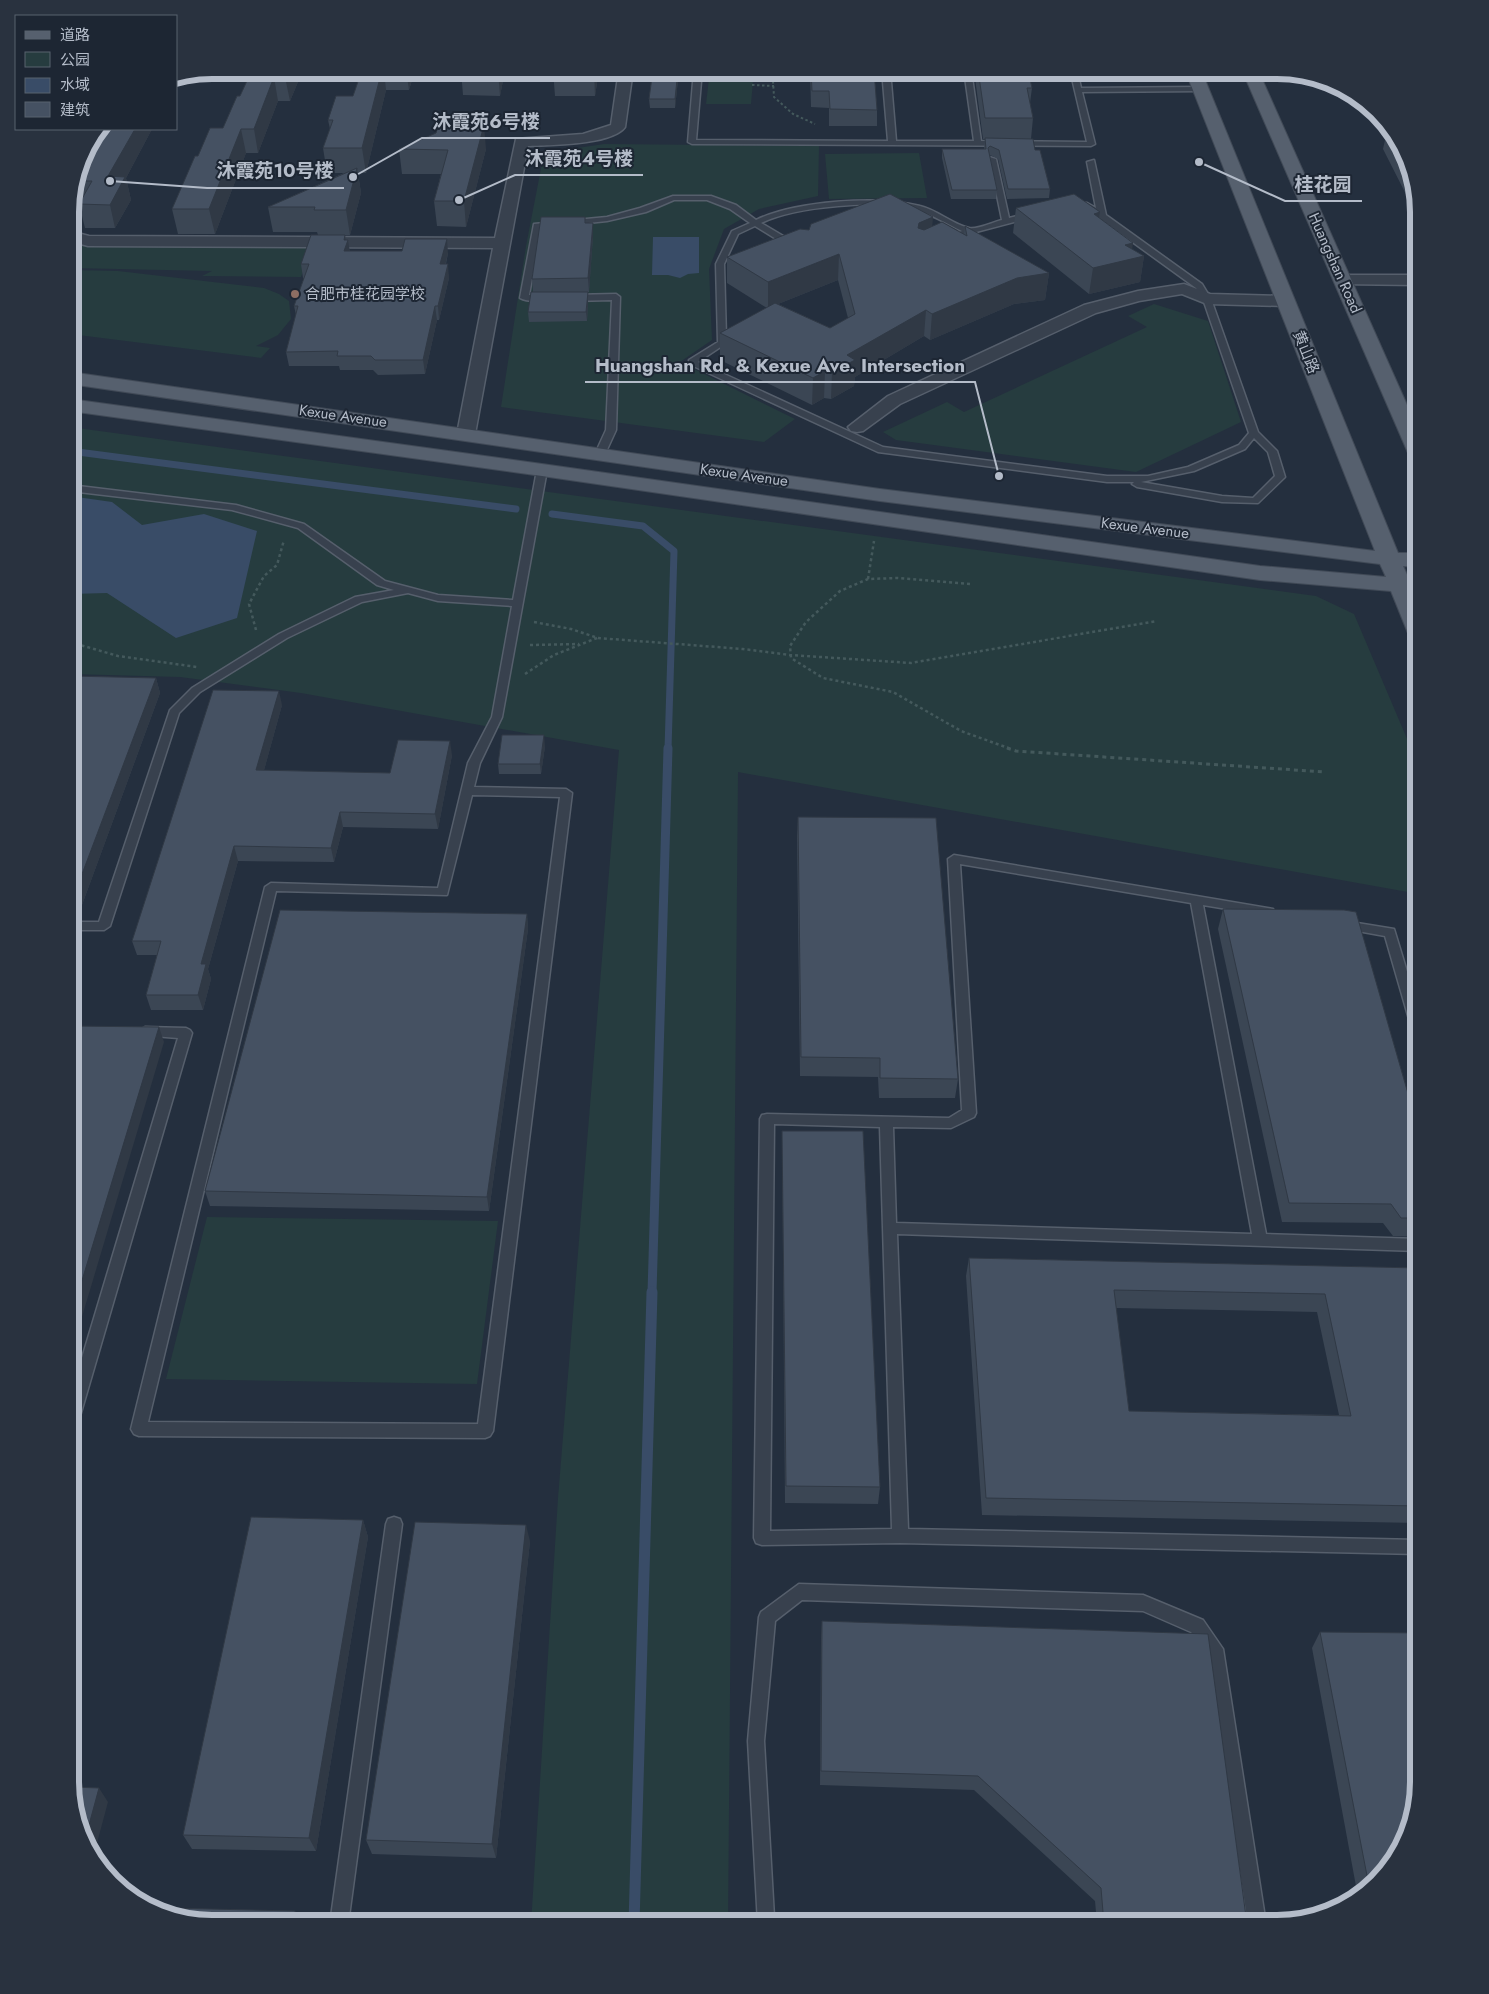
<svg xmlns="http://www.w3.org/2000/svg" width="1489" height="1994" font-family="Jost,'Noto Sans SC',sans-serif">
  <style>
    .green { fill: #263c3f }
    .water { fill: #394c67 }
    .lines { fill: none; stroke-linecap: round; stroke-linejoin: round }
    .stream-far2 { stroke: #394c67; stroke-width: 7 }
    .stream-far1 { stroke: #394c67; stroke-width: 9 }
    .stream { stroke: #394c67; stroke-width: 11 }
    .service-casing { stroke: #565f6c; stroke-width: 3 }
    .minor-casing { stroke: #565f6c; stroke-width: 3 }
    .primary-casing { stroke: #414a57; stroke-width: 2 }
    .path-far2 { stroke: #44595c; stroke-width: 2; stroke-dasharray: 2.5 2.5; stroke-linecap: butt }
    .path-far1 { stroke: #44595c; stroke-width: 2.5; stroke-dasharray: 3 3; stroke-linecap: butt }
    .path { stroke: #44595c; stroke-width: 3; stroke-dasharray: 4 4; stroke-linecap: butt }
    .service { fill: #38414e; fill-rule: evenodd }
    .minor { fill: #38414e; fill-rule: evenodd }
    .primary { fill: #56606e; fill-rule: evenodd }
    .wall { fill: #3b4654; fill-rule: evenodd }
    .shaded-wall { fill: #303945 }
    .building { fill: #455162; stroke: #303945; fill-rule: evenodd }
    .education-dot { fill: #8d6e63; stroke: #1d2633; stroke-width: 2 }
    .labels { text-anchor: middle; stroke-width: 4; stroke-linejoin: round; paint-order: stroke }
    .far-street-label { font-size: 15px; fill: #b4bcc9; stroke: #1d2633 }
    .far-poi-label { font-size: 15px; fill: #b4bcc9; stroke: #1d2633; text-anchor: start }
    .rim { fill: none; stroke: #b4bcc9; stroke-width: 6 }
    .leader { fill: none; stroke: #b4bcc9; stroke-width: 2 }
    .callout-dot { fill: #b4bcc9; stroke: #1d2633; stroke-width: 2 }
    .callout-label { font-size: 19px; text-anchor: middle; font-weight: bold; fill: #b4bcc9; stroke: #1d2633; stroke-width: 4; stroke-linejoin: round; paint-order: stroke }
  </style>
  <rect width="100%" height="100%" fill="#242f3e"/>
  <path class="green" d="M710 70H754L751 104H706Z
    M604 144 819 146 818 196 759 209 724 229 709 269 712 340 680 362 795 419 764 442 501 407 526 246 544 153Z
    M919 153 927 198 829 199 825 154Z
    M70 245 312 247 301 277 202 276 212 271 70 268Z
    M72 270 118 271 264 288 279 294 289 301 291 319 278 335 256 346 270 348 261 358 70 334V271Z
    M1154 304 1208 321 1241 422 1136 472 896 440 883 432 947 402 964 412 1147 327 1128 316Z
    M70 427 1316 596 1354 614 1419 767V894L738 772 728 1924H531L558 1498 619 750 301 693 180 677 70 674Z
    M207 1217 498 1221 477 1384 166 1379Z"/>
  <path class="water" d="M653 237H699V273L688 274 680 278 668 275H652Z
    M70 496 112 502 142 525 204 514 257 531 237 618 176 638 107 593 70 594Z"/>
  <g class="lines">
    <path class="stream-far2" d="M70 451 516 509
      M552 514 643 526 674 551 668 749"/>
    <path class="stream-far1" d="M652 1293 668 748"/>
    <path class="stream" d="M634 1924 652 1292"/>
    <g class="service-casing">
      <path id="service" d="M694 70H702L696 140 888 141 882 70H890L896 141H974L964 70H971L981 141 1087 142 1070 70H1077L1081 88 1201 87 1205 89 1201 91 1082 92 1095 144 1091 146 692 144 688 142Z
        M989 157 996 159 1009 218 1030 213H1033V217L961 236 951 241H945V237L962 231C947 224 932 214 916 210 879 199 796 206 761 223L795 243V247H789L755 226 738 234 724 264 726 337 733 333 737 336 698 362 883 447 1107 476H1148L1188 467 1239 445 1249 433 1203 299 1196 288 1084 207V203H1087L1096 208 1087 162 1094 160 1106 215 1202 284 1211 299 1258 432 1277 451 1285 477 1258 503 1222 502 1137 487 1132 484 1134 482H1107L878 452 689 364V360L718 342 716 264 732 231 750 223 730 209 707 200H674L646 212 607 221 541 228 529 295H547L551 298C544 302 527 302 520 298L534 224 607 217 640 208 673 196H711L736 205 756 220C795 201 878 195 920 206 937 210 952 224 969 228 977 230 993 222 1002 220ZM1254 438 1268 452 1275 476 1253 498 1222 496 1141 482 1194 471 1245 449Z
        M616 294 620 297 616 430 605 454 600 457 595 454 606 430 612 300 572 301 568 298 572 295Z
        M542 467 547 470 502 717 480 763 474 787 566 789 572 793 493 1431 490 1436 485 1438 139 1436 134 1434 131 1429 265 887 271 883 438 888 468 763 492 717 512 606 438 601 408 593 362 602 287 638 200 692 179 713 110 926 104 930H70V922H99L170 710 192 688 279 634 355 597 394 590 377 585 298 528 232 510 70 491V485L236 505 304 524 385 581 438 595 513 600 537 470ZM472 795 560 797 478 1424 148 1422 276 891 447 895Z
        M954 855 1273 909 1275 912 1273 915 1269 916 1203 905 1266 1234 1419 1239V1251L897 1234 908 1529 1419 1540V1554L900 1543 762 1545 756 1543 754 1538 760 1119 762 1115 767 1114 949 1118 962 1110 948 859ZM960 864 1191 903 1252 1234 896 1223 893 1127 951 1128 974 1117 976 1113ZM774 1124 880 1127 892 1529 770 1531Z
        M1345 921 1394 929 1419 1011V1038L1415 1036 1413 1033 1385 936 1341 928 1339 925 1341 922Z
        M145 1027 186 1028 190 1030 192 1033 78 1423 75 1428 70 1430V1398L178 1038 141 1035 139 1032 141 1029Z
        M394 1517 400 1519 402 1524 348 1924H330L386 1524 388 1519Z
        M799 1584 1143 1595 1203 1620 1223 1649 1266 1924H1248L1207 1652 1191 1632 1143 1611 802 1600 775 1621 764 1741 774 1917 777 1924H758L748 1741 759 1617 761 1612Z"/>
    </g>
    <g class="minor-casing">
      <path id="minor" d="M619 70H633L625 127C612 145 549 145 528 146L475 434 472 438 466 440 460 438 457 434 493 248 88 246 70 241V231L89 236 495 238 516 139 583 134 611 125Z
        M100 129H113L82 190 79 193 72 194 81 162Z
        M1343 275H1419V285L1337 284 1335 280 1337 276Z
        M1184 284 1210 294 1286 296 1292 297 1294 301 1292 305 1286 306 1207 304 1182 294 1139 301 1096 313 900 404 863 431 857 432 851 431 848 427 888 396 1084 305 1138 291Z"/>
    </g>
    <g class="primary-casing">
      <path id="primary" d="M1185 70H1201L1398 553H1419V567L1403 566 1409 579 1419 580V594L1414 593 1419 605V640L1411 638 1408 633 1391 591 1260 580 542 476 70 411V399L542 464 1260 566 1386 577 1380 564 880 501 70 384V372L880 489 1375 551Z
        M1242 70H1258L1419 432V461L1412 459 1409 455Z"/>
    </g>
    <path class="path-far2" d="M783 70 773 81 774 97 793 114 815 124
      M752 85 774 86"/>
    <path class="path-far1" d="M868 579 874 541
      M970 584 898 578 868 579 840 591 806 622 790 646 791 658 823 678 893 692 961 731 1011 749
      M534 622 571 629 598 638 743 649 790 655 911 663 1157 621
      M256 630 249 604 264 576 277 565 284 540
      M70 642 118 656 197 667
      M530 645 579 644
      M525 674 554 655 597 638"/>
    <path class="path" d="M1007 748 1016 751 1325 772"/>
    <use href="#service" class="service"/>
    <use href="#minor" class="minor"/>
    <use href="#primary" class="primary"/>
  </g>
  <path class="wall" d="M252 70H303L290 101H278L258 153H246L215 234H178L172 209 198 156 223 128 240 96Z
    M362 70H415L409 90H386L366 173H358L361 193 350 235H318L317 232H273L268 207 344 173H327L323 148 330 129 328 120 353 96Z
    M505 70 500 96 463 95 461 71Z
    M599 70 595 96H555L553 71Z
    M653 70H679L675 108H650L649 99Z
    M810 70H874L877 110V126H829V108L811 107Z
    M974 70H1028L1032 88 1030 103 1033 118 1031 139 1050 189 1049 198 1007 199 998 159 990 155 997 190 996 199H951L942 158V149H984L985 139H983Z
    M194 73 190 84H179L176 77Z
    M100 129H152L126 178 131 200 115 228H85L79 204 81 200 76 181 95 149 93 139Z
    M1387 131 1395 133 1419 212V220L1383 149Z
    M399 149H486L466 227 437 226 434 201 441 174H402Z
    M1016 208 1100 212 1099 217 1132 249 1144 256 1140 282 1089 294 1013 233Z
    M585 217 586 223 593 236 589 292H588V302L587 321 529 322 528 312 533 292 532 279Z
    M932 226 964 234 965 226 1049 273 1045 300 1014 304 930 340 924 336 855 377 854 386 831 399 824 398 812 405 720 360V333L767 308 727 283V257L809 230ZM838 280 848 318 830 328 778 304Z
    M345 240 350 251 448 253 446 264 449 278 439 320H437L425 374 378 375 373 370H340L339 366H289L286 352 296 315 294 306 304 278H303L301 264Z
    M70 676 156 678 160 693 79 913H70Z
    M282 705 264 770 390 773 452 755 438 829 343 827 334 862 238 861 208 969 211 979 203 1010H151L146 995 157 955H137L132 941Z
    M545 746 541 774H499L498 764Z
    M798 817 958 1079 955 1098H879L878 1077 800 1076 797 836Z
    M1223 909 1419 1132V1237L1393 1236 1383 1223 1282 1222 1218 929Z
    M527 914 528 929 489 1211 210 1206 205 1191Z
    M782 1131 880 1487 878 1504 785 1503Z
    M969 1258 1419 1268V1523L982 1515 966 1276ZM1116 1308 1317 1312 1339 1415 1129 1411Z
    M363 1520 368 1537 316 1851 192 1849 183 1835Z
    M530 1541 496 1858 372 1854 366 1840Z
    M822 1621 1247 1924H1097L1095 1901 974 1790 820 1785 821 1637Z
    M1320 1632 1400 1853 1358 1897 1312 1648Z"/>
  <path class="shaded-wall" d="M288 70H303L290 101 285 77Z
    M382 70H384L386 90 366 173 362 148Z
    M406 70H415L409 90Z
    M498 70H505L500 96 498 71Z
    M594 70H599L595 96 594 71Z
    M678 70H679L675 108V99Z
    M194 73 190 84 188 75Z
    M176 77H177L179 84 176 89Z
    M274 77 278 101 258 153 254 129Z
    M484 125 486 149 466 227 464 201Z
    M135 129H152L126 178 131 200 115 228 110 205 108 176Z
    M241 129 246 153 215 234 209 209Z
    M357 168 361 193 350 235 346 210Z
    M1100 212 1096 237 1094 214Z
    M933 217 931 242 918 228 919 223Z
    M593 223V236L589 292 588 278Z
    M345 235 346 245 348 240 350 253 344 251V240Z
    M447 239 448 253 442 278 440 264Z
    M1133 243 1131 259 1144 256 1140 282 1089 294 1093 268 1125 245Z
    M839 254 838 280 768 308V282Z
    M448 264 449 278 439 320 438 306Z
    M1049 273 1045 300 1014 304 930 340 932 314 1017 278Z
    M588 292V302L587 321 586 312Z
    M435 306 437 320 425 374 423 360Z
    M926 310 924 336 855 377 854 386 831 399 832 372 847 355Z
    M825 371 824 398 812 405 813 378Z
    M156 678 160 693 79 913 73 898Z
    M279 691 282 705 260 785 256 770Z
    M544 735 545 746 541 774 540 764Z
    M450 741 452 755 438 829 435 814Z
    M340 812 343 827 334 862 331 848Z
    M234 846 238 861 208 969 211 979 203 1010 198 995 201 964Z
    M527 914 528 929 489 1211 487 1197Z
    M159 1027 164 1042 70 1357V1320Z
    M363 1520 368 1537 316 1851 309 1838Z
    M526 1525 530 1541 496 1858 492 1844Z
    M99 1788 108 1802 93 1858 86 1836Z
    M295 1911 302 1924H293Z"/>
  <path class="building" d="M252 70H288L285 77H274L254 129H241L209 209H172L195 156H198L210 128H223L237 96H240Z
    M362 70H382L362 148H323L333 120H328L336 96H353Z
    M461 70H498V71H461Z
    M553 70H594V71H553Z
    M653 70H678L675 99H649Z
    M811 70H874L877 110 830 109 829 91H812Z
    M978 70H1028L1032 88H1027L1033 118H985Z
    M439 124 484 125 464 201H434L448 150 399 149 436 133Z
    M100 129H135L108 176 125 177 110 205 79 204 92 181H76L101 140 93 139Z
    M1387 131H1393L1395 133 1405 167Z
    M985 138 1033 139 1035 150H1040L1050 189H1008L999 150 990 146 988 148 997 190H952L942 149H986Z
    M357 168 346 210H314L315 207H268Z
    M890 194 933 217 919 223 918 228 924 230 942 222 967 236 965 226 1049 273 1017 278 932 314 926 310 847 355 855 360 832 372 825 371 813 378 720 333 775 303 830 328 855 314 839 254 768 282 727 257 800 229 809 230 811 224Z
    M1074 194 1100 212 1094 214 1133 243 1125 245 1144 256 1093 268 1016 208Z
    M541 217H585V223H593L588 278 532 279Z
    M311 235H345L344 240H348L344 251H402L405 239H447L440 264H448L438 306H435L423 360H375L371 356H337L338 351 286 352 298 306H294L309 264H301Z
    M531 292H588L586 312H528Z
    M70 676 156 678 73 898H70Z
    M213 690 279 691 256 770 390 773 398 740 450 741 435 814 340 812 331 848 234 846 201 964H206L198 995H146L161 941H132Z
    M502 735H544L540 764H498Z
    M798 817 936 818 958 1079 880 1078V1058L801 1057Z
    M1223 909 1344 910 1356 912 1419 1132V1218H1401L1391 1204 1289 1203Z
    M280 910 527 914 487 1197 205 1191Z
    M70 1026 159 1027 70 1320Z
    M782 1131H863L880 1487 786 1486Z
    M969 1258 1419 1268V1506L986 1498ZM1114 1290 1325 1294 1351 1416 1129 1411Z
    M251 1517 363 1520 309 1838 183 1835Z
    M415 1522 526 1525 492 1844 366 1840Z
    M822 1621 1208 1634 1247 1924H1104L1101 1888 978 1776 821 1771Z
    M1320 1632 1419 1633V1782L1400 1853 1369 1886Z
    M72 1787 99 1788 86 1836Z
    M167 1908 295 1911 293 1924H212L167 1912Z"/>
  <circle class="education-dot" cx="295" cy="294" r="5"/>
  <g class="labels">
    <g class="far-street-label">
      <text transform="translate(1335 263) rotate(66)" y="5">Huangshan Road</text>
      <text transform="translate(1306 352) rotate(68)" y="5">黄山路</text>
      <text transform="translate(343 416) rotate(8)" y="5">Kexue Avenue</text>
      <text transform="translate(744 475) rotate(8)" y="5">Kexue Avenue</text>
      <text transform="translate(1145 528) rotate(7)" y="5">Kexue Avenue</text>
    </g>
    <g class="far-poi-label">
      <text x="305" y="299">合肥市桂花园学校</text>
    </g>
  </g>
  <path d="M0 0H1489V1994H0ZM212 79H1277A133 133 0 0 1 1410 212V1782A133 133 0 0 1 1277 1915H212A133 133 0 0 1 79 1782V212A133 133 0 0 1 212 79Z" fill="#29323f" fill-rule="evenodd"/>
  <path class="rim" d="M212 79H1277A133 133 0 0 1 1410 212V1782A133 133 0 0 1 1277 1915H212A133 133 0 0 1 79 1782V212A133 133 0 0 1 212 79Z"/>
  <path class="leader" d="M353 177L422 138H550M459 200L515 175H643M110 181L207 188H344M1199 162L1285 201H1362M999 476L975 382H585"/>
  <g class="callout-dot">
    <circle cx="353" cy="177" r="5"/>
    <circle cx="459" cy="200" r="5"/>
    <circle cx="110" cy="181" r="5"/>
    <circle cx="1199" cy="162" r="5"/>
    <circle cx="999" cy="476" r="5"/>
  </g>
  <g class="callout-label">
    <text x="486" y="128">沐霞苑6号楼</text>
    <text x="579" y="165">沐霞苑4号楼</text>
    <text x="275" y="177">沐霞苑10号楼</text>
    <text x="1323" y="191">桂花园</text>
    <text x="780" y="372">Huangshan Rd. &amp; Kexue Ave. Intersection</text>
  </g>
  <rect x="15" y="15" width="162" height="115" fill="#1d2633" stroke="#59626f"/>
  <rect x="25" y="31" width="25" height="8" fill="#56606e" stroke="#59626f"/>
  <text x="60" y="40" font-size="15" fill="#b4bcc9">道路</text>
  <rect x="25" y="52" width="25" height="15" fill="#263c3f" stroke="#59626f"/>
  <text x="60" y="65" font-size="15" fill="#b4bcc9">公园</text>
  <rect x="25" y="78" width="25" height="15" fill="#394c67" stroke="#59626f"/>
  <text x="60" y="90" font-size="15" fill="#b4bcc9">水域</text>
  <rect x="25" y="102" width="25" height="15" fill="#455162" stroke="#59626f"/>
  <text x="60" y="115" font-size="15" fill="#b4bcc9">建筑</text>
</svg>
